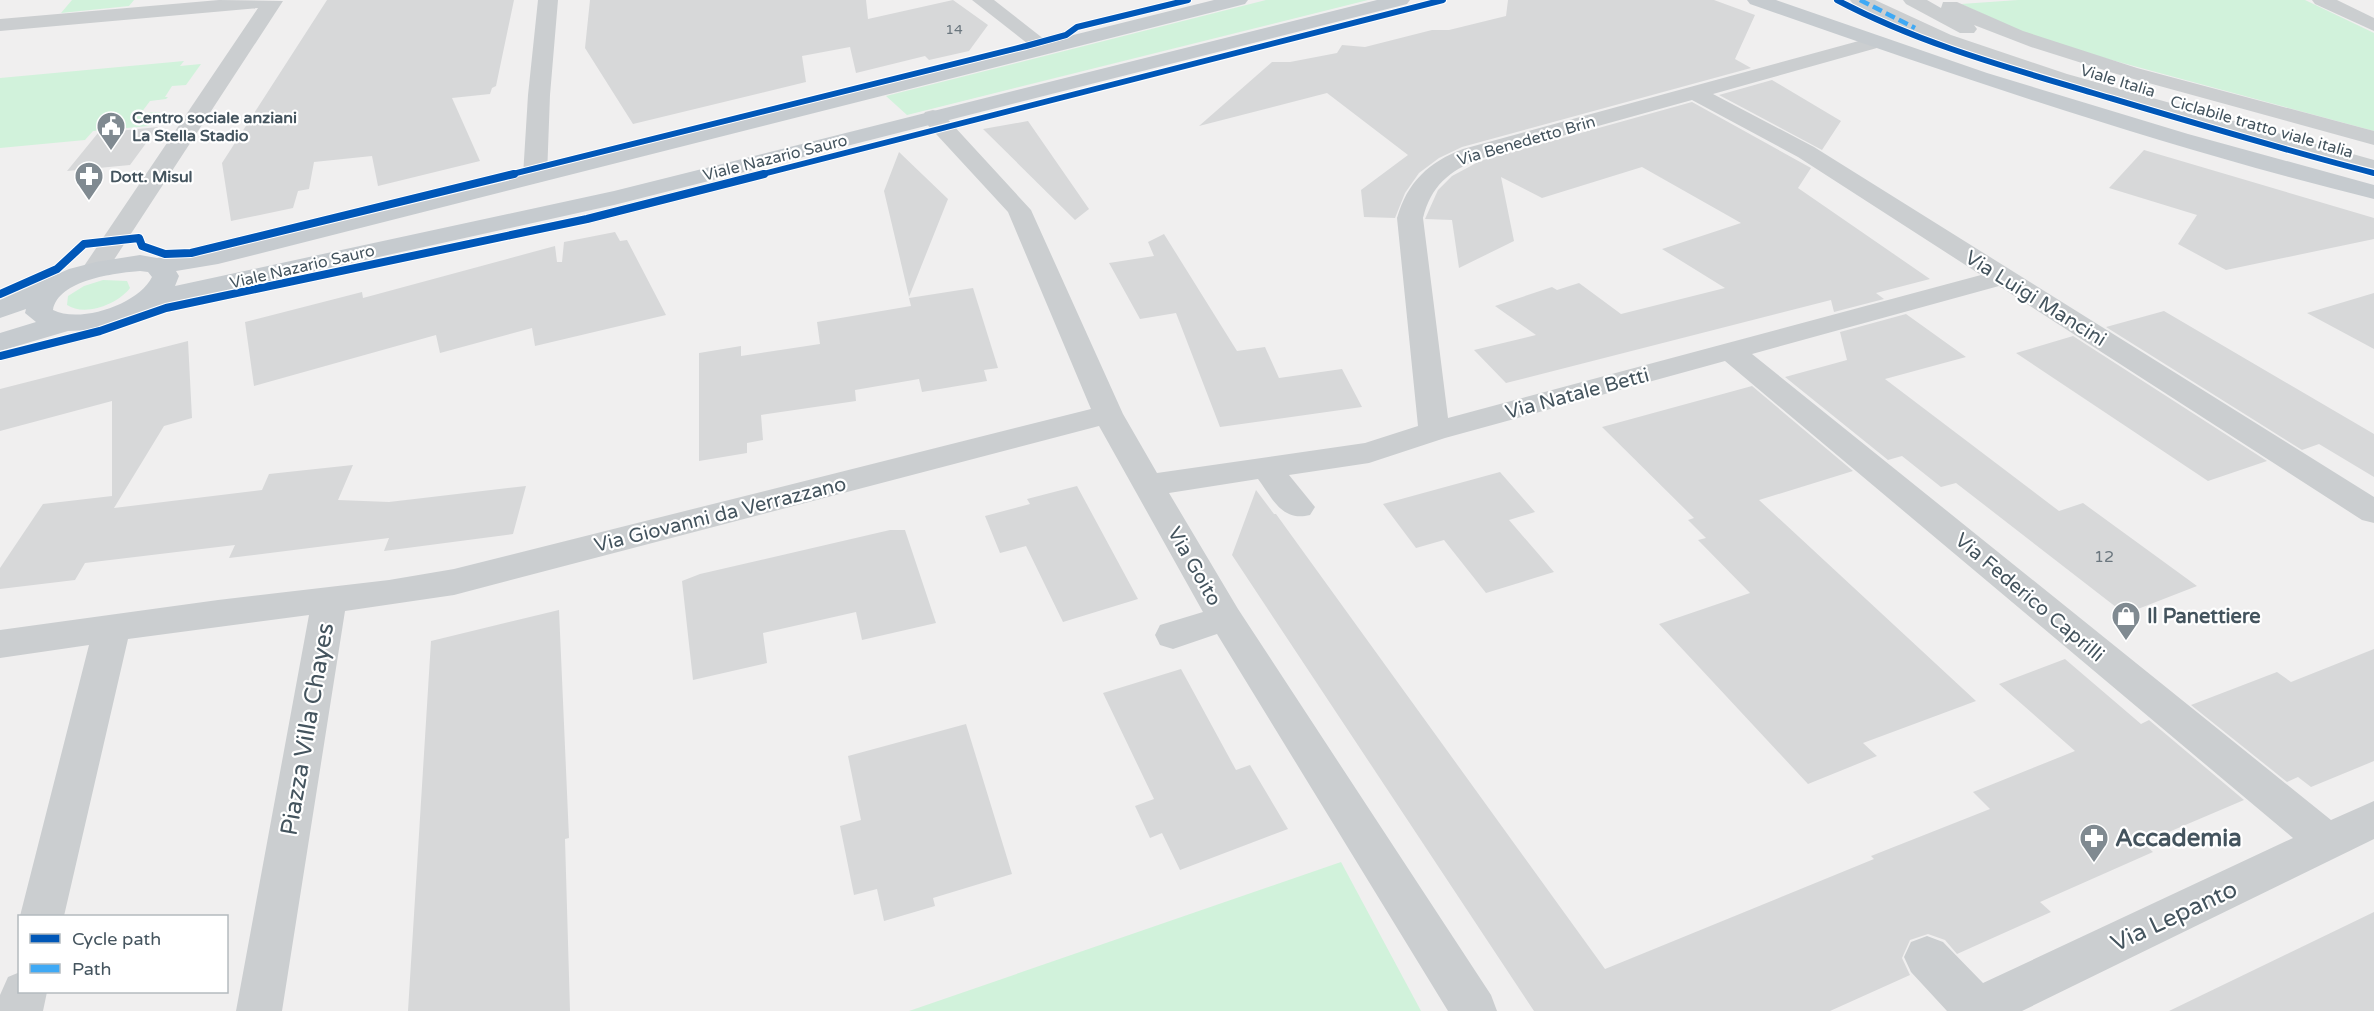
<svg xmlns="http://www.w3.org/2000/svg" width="2374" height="1011" font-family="'Varela Round',sans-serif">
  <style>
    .green { fill: #d1f2db }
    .building { fill: #d7d8d9 }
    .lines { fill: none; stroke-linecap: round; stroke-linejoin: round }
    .minor { fill: #cbced0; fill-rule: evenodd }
    .major { fill: #c6cbcf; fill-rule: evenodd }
    .quiet { stroke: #3fa9f5; stroke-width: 4.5; stroke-dasharray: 10 4.5; stroke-linecap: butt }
    .cycleway-far1-casing { stroke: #fff; stroke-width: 8 }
    .cycleway-casing { stroke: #fff; stroke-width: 10 }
    .cycleway-far1 { stroke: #0057b8; stroke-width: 6 }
    .cycleway { stroke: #0057b8; stroke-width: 8 }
    .labels { text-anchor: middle; stroke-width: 4.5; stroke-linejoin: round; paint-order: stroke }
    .far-number-label { font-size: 14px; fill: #6a767e }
    .far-street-label { font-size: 16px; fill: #44545e; stroke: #fff }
    .far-poi-label { font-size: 16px; font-weight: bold; fill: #44545e; stroke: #fff; text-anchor: start }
    .number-label { font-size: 16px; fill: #6a767e }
    .street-label { font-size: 20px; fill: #44545e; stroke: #fff }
    .poi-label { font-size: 20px; font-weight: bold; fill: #44545e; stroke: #fff; text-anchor: start }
    .near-street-label { font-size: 24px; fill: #44545e; stroke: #fff }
    .near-poi-label { font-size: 24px; font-weight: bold; fill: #44545e; stroke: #fff; text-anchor: start }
  </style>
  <rect width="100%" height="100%" fill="#f0efef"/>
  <path class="green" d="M72 0H134L129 6 61 13Z
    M1266 0H1368L907 115 886 96Z
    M2018 0H2305L2374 33V131L2045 42 1961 4Z
    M184 61 180 66 201 64 186 85 172 86 165 97H168L166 99 150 101 141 113 160 112 149 126 93 131 85 140 0 148V78Z
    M103 280 127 281 130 288C118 304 85 317 67 305L68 296 84 286Z
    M1341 862 1421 1011H909Z"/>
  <path class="building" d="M327 0H514L496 86 492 88 490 94 452 98 480 161 378 186 372 156 314 162 309 189 298 191 293 208 231 221 222 163Z
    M590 0H866L868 19 953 0 988 25 969 51 929 60 925 56 856 73 850 47 802 56 806 82 633 124 585 48Z
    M1508 0H1714L1755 15 1735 59 1751 68 1462 147 1439 158 1419 173 1405 193 1395 218 1364 217 1361 190 1408 155 1327 93 1199 126 1272 62H1290L1337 53 1342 45 1365 47 1432 30H1449L1506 16Z
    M1772 80 1841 121 1822 150 1719 95Z
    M1692 102 1811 168 1798 188 1930 279 1876 293 1884 299 1834 312 1831 300 1506 383 1474 350 1536 335 1495 306 1552 287 1557 290 1579 283 1621 314 1725 288 1662 249 1741 223 1642 167 1542 198 1501 177 1514 241 1459 268 1452 220 1425 219 1438 190 1452 176 1480 161Z
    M1028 121 1089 209 1075 220 983 129Z
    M158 127 130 165 67 171 98 133Z
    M2144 150 2374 218V239L2226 270 2178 244 2197 215 2109 188Z
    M899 152 948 199 909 297 884 191Z
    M615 232 620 241 627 240 666 315 535 346 532 328 440 353 436 335 254 386 245 322 362 292 363 298 555 246 557 262H562L564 242Z
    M1164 234 1237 351 1265 347 1279 378 1342 369 1362 407 1220 427 1176 313 1140 319 1109 263 1154 256 1148 242Z
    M973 288 998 368 984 370 987 381 922 392 919 379 855 390 856 401 761 415 763 440 747 443V453L699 461V353L741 346V356L820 344 817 322 911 306 909 298Z
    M2374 293V349L2307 313Z
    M2164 311 2374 434V477L2319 444 2302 450 2106 327Z
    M1906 314 1966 357 1885 379 2059 511 2083 503 2197 586 2125 614 1956 483 1941 487 1902 456 1888 460 1785 377 1847 360 1840 332Z
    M2073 336 2267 461 2208 481 2016 353Z
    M188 341 192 418 164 426 114 508 262 490 269 474 353 465 338 500 389 502 526 486 513 534 384 551 389 538 229 558 235 545 85 563 75 580 0 589V568L43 504 112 496V401L0 431V389Z
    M1752 386 1853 471 1759 500 1976 701 1863 743 1877 756 1808 784 1659 624 1750 593 1698 540 1706 538 1688 520 1694 518 1602 427Z
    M1500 472 1535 512 1509 520 1554 572 1486 593 1444 540 1416 548 1383 504Z
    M1077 486 1138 599 1063 622 1026 546 1000 553 985 516 1030 504 1027 499Z
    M1256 490 1274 514H1276L1605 969 1874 859 1871 856 1990 809 1973 792 2075 751 1999 684 2065 659 2141 724 2149 720 2244 800 2143 843 2153 852 2040 902 2051 912 1957 954 1945 940 1928 934 1910 940 1902 958 1910 975 1830 1011H1534L1232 555Z
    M890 530H905L936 623 862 640 856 612 763 633 767 663 693 680 682 581 700 574Z
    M559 610 569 838 565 839 570 1011H408L431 641Z
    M2374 649V761L2311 787 2298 777 2287 782 2191 705 2277 672 2291 682Z
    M1181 669 1236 770 1250 765 1288 829 1180 870 1162 833 1150 838 1135 806 1154 799 1103 693Z
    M966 724 1012 874 933 898 935 906 884 921 877 889 854 895 840 826 861 820 848 756Z
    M2374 912V1011H2169Z"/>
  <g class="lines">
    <path class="minor" d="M219 0 283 1 104 275 95 277 86 275 82 269 258 8 0 31V19Z
      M538 0H558L550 95 547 176 543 181 535 183 527 181 523 176 528 95Z
      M972 0H994L1054 47 1051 51H1037Z
      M1850 0H1875L1951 35 2067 74 2374 160V174C2296 155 2218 131 2141 109 2042 80 1944 52 1853 4Z
      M1903 0H1927L1941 8 1943 2H1957L2023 31 2137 68 2374 131V145L2123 76 2031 47 1974 25 1977 29 1974 33H1960L1906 4Z
      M2312 0H2337L2374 18V31L2315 4Z
      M1877 36 1884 38 1887 42 1884 46 1713 94 1814 147 2374 497V523L2362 520 1999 286 1752 354 2331 820 2374 801V839L2022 1011H1947L1911 972 1904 957 1911 942 1927 936 1943 942 1983 983 2293 838 1725 361 1445 438 1369 463 1289 475 1315 507 1310 515C1282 522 1273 499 1258 479L1169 493 1238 609 1491 995 1497 1011H1448L1217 634 1173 649 1160 645 1155 635 1160 625 1203 612 1099 426 454 595 345 611 282 1011H236L309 615 128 639 64 916H20L89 645 0 658V630L218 600 389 580 454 569 1091 409 1008 212 925 122 922 117 925 112 933 110 941 112 1031 210 1123 414 1157 473 1365 443 1418 426 1397 218C1407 182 1429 162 1463 149ZM1692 100 1798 157 1981 275 1448 418 1423 218C1431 186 1449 171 1479 159Z
      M20 972V992H47L43 1011H0V995L8 977Z"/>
    <path class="major" d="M1214 0H1248L1245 4 218 264 176 271 179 276 175 286 614 191 1377 0H1410L1407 4 614 205 157 306 120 323 89 330 68 331 0 351V333L36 322 25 313 26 309 0 318V300L69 269 96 262 140 255 157 258 209 250ZM140 271 148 272 152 277C139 304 80 324 53 310 58 280 115 273 140 271Z
      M1747 0H1776L1987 73 2188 134 2374 185V199C2162 147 1956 76 1750 4Z"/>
    <path class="quiet" d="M1860 0 1915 28"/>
    <g class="cycleway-far1-casing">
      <path id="cycleway-far1" d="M1837 0C1918 43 2006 67 2093 93 2187 121 2280 149 2374 173
        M508 175 1026 46 1066 35 1077 27 1188 0
        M759 175 1443 0"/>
    </g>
    <g class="cycleway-casing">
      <path id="cycleway" d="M0 294 57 269 84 244 139 238 142 246 165 254 191 253 514 174
        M0 356 100 331 166 308 587 219 764 174"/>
    </g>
    <use href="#cycleway-far1" class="cycleway-far1"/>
    <use href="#cycleway" class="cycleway"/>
  </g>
  <defs>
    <g id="civic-pin" transform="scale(1.5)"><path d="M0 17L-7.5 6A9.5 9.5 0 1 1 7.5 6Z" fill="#808a91" stroke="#fff"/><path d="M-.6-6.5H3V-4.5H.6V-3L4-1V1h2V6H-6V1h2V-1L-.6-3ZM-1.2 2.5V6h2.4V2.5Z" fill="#fff"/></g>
    <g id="pharmacy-pin" transform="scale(1.5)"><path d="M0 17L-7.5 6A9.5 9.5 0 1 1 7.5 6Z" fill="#808a91" stroke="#fff"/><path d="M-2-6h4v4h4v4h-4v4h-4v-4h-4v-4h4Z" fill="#fff"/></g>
    <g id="shop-pin" transform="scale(1.5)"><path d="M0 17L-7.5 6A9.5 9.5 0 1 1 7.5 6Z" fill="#808a91" stroke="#fff"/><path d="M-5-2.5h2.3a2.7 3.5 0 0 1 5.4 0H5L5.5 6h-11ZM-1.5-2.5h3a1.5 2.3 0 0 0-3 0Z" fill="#fff"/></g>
  </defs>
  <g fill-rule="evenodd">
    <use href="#civic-pin" x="111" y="126"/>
    <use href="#pharmacy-pin" x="89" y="176"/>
    <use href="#shop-pin" x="2126" y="616"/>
    <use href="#pharmacy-pin" x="2094" y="838"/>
  </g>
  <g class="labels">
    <g class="far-number-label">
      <text x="954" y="34">14</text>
    </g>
    <g class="far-street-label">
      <text transform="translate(2118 80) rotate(17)" y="6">Viale Italia</text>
      <text transform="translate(2262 126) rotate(16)" y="6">Ciclabile tratto viale italia</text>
      <text transform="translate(1526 140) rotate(-16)" y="6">Via Benedetto Brin</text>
      <text transform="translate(775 157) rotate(-14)" y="6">Viale Nazario Sauro</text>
      <text transform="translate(302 266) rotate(-13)" y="6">Viale Nazario Sauro</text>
    </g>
    <g class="far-poi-label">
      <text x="132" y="123">Centro sociale anziani<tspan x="132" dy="18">La Stella Stadio</tspan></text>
      <text x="110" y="182">Dott. Misul</text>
    </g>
    <g class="number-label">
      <text x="2104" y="562">12</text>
    </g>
    <g class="street-label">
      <text transform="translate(2036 298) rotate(32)" y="7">Via Luigi Mancini</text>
      <text transform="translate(1577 393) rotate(-15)" y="7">Via Natale Betti</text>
      <text transform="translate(720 514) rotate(-14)" y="7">Via Giovanni da Verrazzano</text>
      <text transform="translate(1195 566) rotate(60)" y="7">Via Goito</text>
      <text transform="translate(2030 597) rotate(40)" y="7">Via Federico Caprilli</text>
    </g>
    <g class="poi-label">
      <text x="2147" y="623">Il Panettiere</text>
    </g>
    <g class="near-street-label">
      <text transform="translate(307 729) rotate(-80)" y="8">Piazza Villa Chayes</text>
      <text transform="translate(2174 916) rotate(-25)" y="8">Via Lepanto</text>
    </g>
    <g class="near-poi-label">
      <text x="2115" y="846">Accademia</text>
    </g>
  </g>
  <rect x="18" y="915" width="210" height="78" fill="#ffffff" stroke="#b4bbbf" stroke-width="1.5"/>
  <rect x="30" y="934" width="30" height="9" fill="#0057b8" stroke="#b4bbbf" stroke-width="1.5"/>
  <text x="72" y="945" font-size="18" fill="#44545e">Cycle path</text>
  <rect x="30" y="964" width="30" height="9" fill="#3fa9f5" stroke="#b4bbbf" stroke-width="1.5"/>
  <text x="72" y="975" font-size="18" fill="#44545e">Path</text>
</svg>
